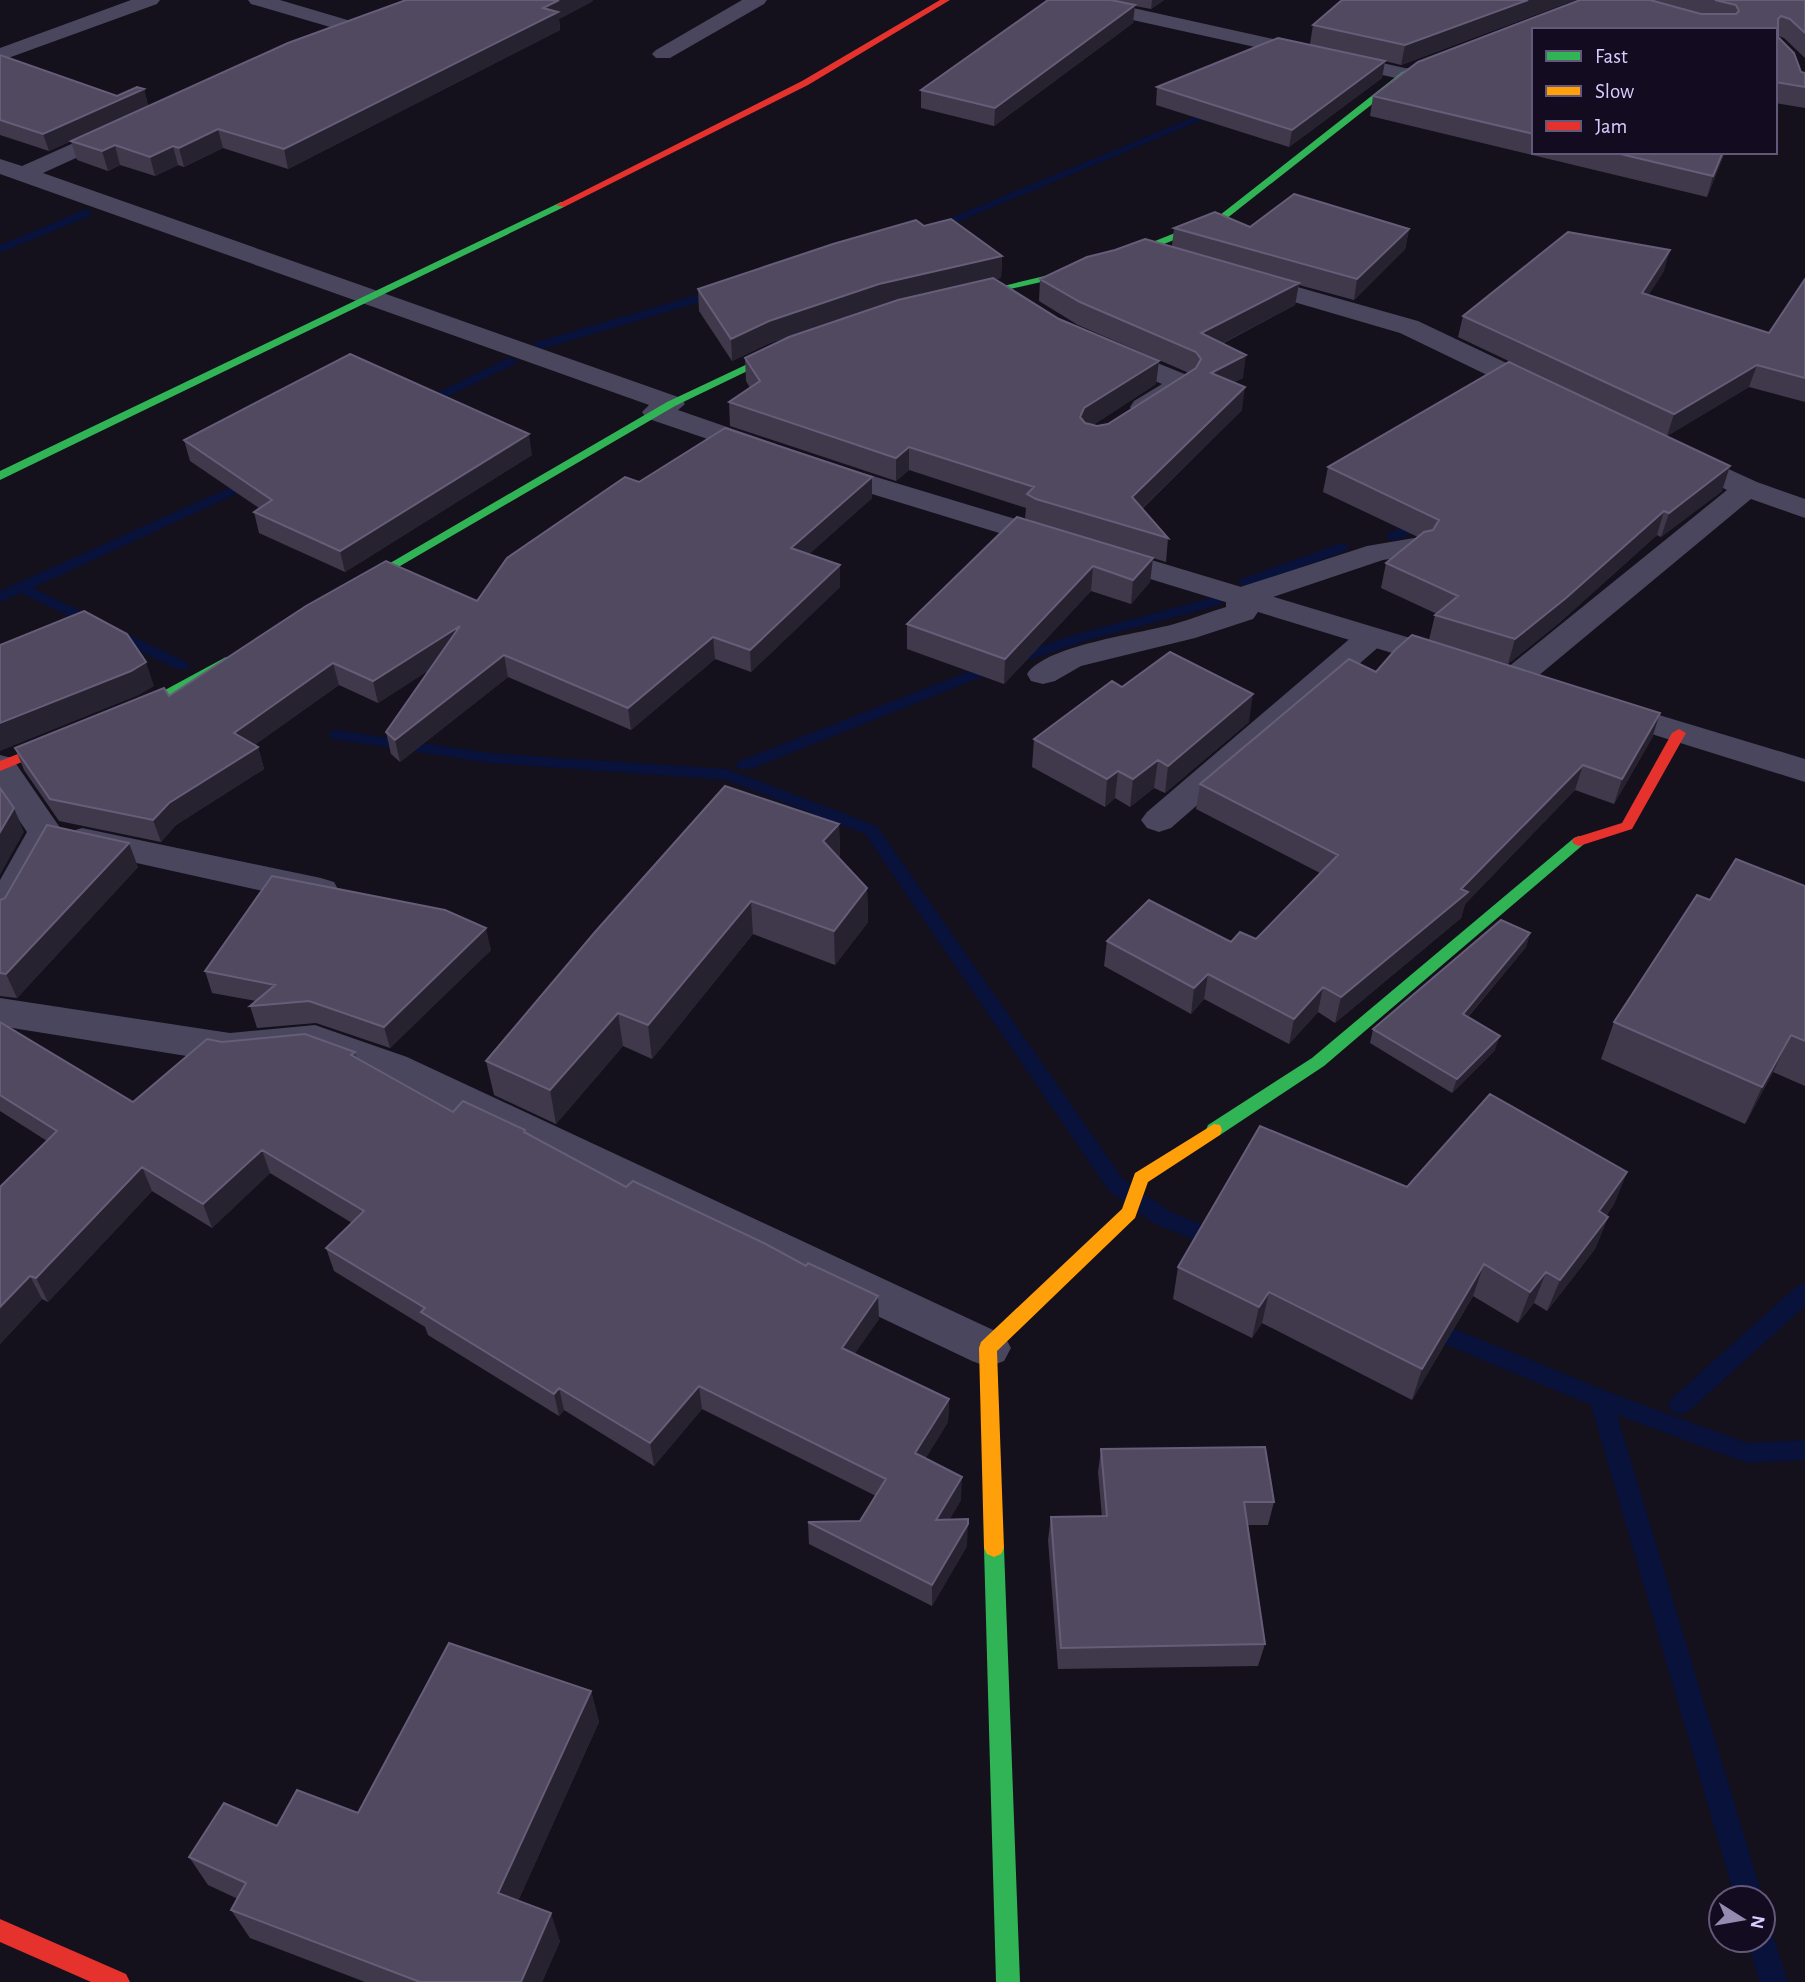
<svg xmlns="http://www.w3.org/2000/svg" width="1805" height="1982" font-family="'Alegreya Sans',sans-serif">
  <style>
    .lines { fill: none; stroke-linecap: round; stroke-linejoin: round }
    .stream { fill: #09123a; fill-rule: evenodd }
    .lane { fill: #4a465d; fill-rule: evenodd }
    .street { fill: #4a465d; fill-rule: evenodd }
    .fast { fill: #30b455; fill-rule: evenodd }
    .slow { fill: #ff9f0a; fill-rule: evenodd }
    .jam { fill: #e5322d; fill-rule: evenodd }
    .wall { fill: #40394c }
    .shaded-wall { fill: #272230 }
    .building { fill: #50495f; stroke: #665d78; stroke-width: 2 }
  </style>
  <rect width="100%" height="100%" fill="#14101c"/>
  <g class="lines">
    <path class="stream" d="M1218 107 1228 109 934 232 924 229Z
      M86 209 90 210V216L0 253V245Z
      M723 287 728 288V294L546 348H536L534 345 536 342Z
      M510 357 517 361 515 364 424 408H414L412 405Z
      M255 476 262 480 260 483 33 588 188 663 190 666 188 669H176L21 593 0 602V591L15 584Z
      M1430 518 1435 519 1437 522 1435 525 1393 541 1385 536 1388 533Z
      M1341 543 1346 545 1349 548 1346 551 1251 585H1241L1238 582 1241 579Z
      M1214 597 1220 599 1222 602 1220 605 1085 641 997 671 751 769H739L736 765 739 761 985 665 1073 635Z
      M337 730 489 753 728 769 877 826 1123 1179 1171 1212 1230 1236 1233 1242 1230 1248 1222 1251 1155 1224 1109 1191 865 834 726 780 489 763 331 739 329 735 331 731Z
      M1805 1283V1306L1688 1412 1680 1415 1672 1412 1668 1405 1672 1398 1797 1286Z
      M1428 1318 1609 1392 1747 1443 1805 1440V1460L1747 1463 1617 1415 1763 1898H1735L1591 1405 1420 1334 1417 1327 1420 1320Z
      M1763 1927 1771 1930 1788 1982H1760L1747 1940H1763Z"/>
    <path class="lane" d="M1108 343 1192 377 1196 383 1192 389C1174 400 1156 418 1134 413L1130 407 1134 401 1162 384 1099 357 1095 351 1099 345Z
      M1414 538 1425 541 1429 547 1425 553 1383 560 1258 602V612L1253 619 1195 638 1081 666 1055 681 1043 684 1031 681 1027 674C1046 645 1139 634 1174 624 1192 619 1209 612 1226 607V597L1231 590 1367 546Z
      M1371 627 1382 630 1387 637 1382 644 1171 828 1159 832 1147 828 1141 820 1147 812 1360 630Z"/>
    <path class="street" d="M131 0H160L157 4 0 61V48Z
      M248 0H280L361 24 364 28 361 32 354 34 251 4Z
      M742 0H767L764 4 670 58H656L652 54 656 50Z
      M1059 0H1097L1405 68 1413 69 1416 74 1413 79 1405 80 1069 6 1062 4Z
      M123 121 131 123 134 128 131 133 43 173 681 398 685 404 678 410 776 444 780 450 776 456 766 459 646 418 642 412 649 405 0 174V159L22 166Z
      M1248 273 1418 321 1555 386 1559 392 1555 398 1545 400 1535 398 1400 333 1239 286 1235 281 1239 276Z
      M1678 446 1757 482 1805 499V518L1751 499 1526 686 1514 689 1502 686 1498 679 1502 672 1727 490 1668 461 1664 455 1668 449Z
      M823 461 1460 653 1465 660 1460 667 1449 670 1438 667 813 476 809 470 813 464Z
      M1606 699 1805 759V782L1594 716 1589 709 1594 702Z
      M0 755 12 758 63 832 13 921 0 925V880L27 832 0 792Z
      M82 828 321 878 334 882 339 891 334 900 321 904 69 848 64 840 69 832Z
      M0 998 230 1033 315 1025 407 1057 1004 1335 1011 1348 1004 1361 988 1367 972 1361 379 1079 313 1055 230 1063 0 1026Z"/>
    <path class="fast" d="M1414 67 1417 68V72L1408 76 1226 219 1107 267 957 301 952 298 1100 263 1220 215 1402 72Z
      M561 202 566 205 564 207 0 480V471Z
      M788 345 797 347 675 406 352 594H344L342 591 667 402Z
      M226 657 231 658V664L157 707 122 721 115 717Z
      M1579 836 1584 838 1586 841 1584 844 1324 1066 1220 1135H1208L1206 1130 1208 1125 1312 1058 1574 838Z
      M994 1539 1001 1542 1004 1548 1020 1982H996L984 1548 987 1542Z"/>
    <path class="slow" d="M1214 1124 1220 1125 1222 1130 1220 1135 1148 1182 1135 1218 997 1351 1004 1548 1001 1554 994 1557 987 1554 984 1548 979 1348 981 1342 1122 1209 1135 1173Z"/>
    <path class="jam" d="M940 0H950L808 85 564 207 556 205 802 81Z
      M1679 729 1686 733 1632 829 1579 846 1574 844 1572 841 1574 838 1622 823 1672 733Z
      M66 735 73 739 71 742 0 771V761Z
      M0 1919 126 1974 130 1982H91L0 1942Z"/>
  </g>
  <path class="wall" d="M1048 0H1164L1151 9 1135 6 1133 23 994 126 921 108V90Z
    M1342 0H1575L1401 65 1385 61 1382 78 1289 147 1156 105 1157 87 1310 44 1313 25Z
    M1580 0H1805V58L1784 38 1778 36 1801 72 1805 73V108L1775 103V30H1534V152H1725L1707 197 1370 116 1373 96Z
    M593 1 559 19 560 30 288 169 223 148 184 167 178 165 155 176 120 165 108 171 77 160 71 141Z
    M0 55 117 96 144 89 148 106 49 151 0 135Z
    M924 226 1002 256 1001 278 995 279 1059 319 1159 361 1156 384 1093 425 1097 426 1108 424 1189 373 1078 325 1039 301 1040 279 1172 246 1174 228 1250 227 1409 229 1405 249 1354 300 1299 285 1295 305 1222 344 1243 378 1234 382 1242 410 1142 509 1168 538 1166 562 1153 558 1150 582 1131 604 1091 591 1004 684 907 649V624L1034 522 1025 518 1026 508 909 470 896 481 730 426 729 402 750 388 746 381 745 358 886 304 770 343 732 361 699 311 698 289Z
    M1664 271 1648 295 1769 333 1805 279V402L1749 387 1667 436 1458 337 1463 316Z
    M184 440 532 455 345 572 259 533 254 512 259 508 190 461Z
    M1328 467 1722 491 1661 537 1657 535 1559 623 1508 664 1431 641 1660 713 1652 738 1614 804 1575 790 1465 904 1461 918 1335 1023 1318 1012 1289 1044 1204 999 1191 1014 1104 966 1107 941 1231 942 1256 939 1320 873 1196 809 1200 784 1376 672 1429 640 1435 615 1437 614 1381 588 1386 563 1418 537 1323 492Z
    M639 482 872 498 809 554 840 565V587L751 672 715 659 631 730 508 677 400 762 391 754 386 732 429 670 378 703 339 685 254 745 258 747 264 769 176 825 161 842 59 821 24 770 15 748 169 696 477 601Z
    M1122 687 1249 722 1165 793 1154 788 1130 807 1115 798 1105 807 1032 767 1034 739Z
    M839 824 840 859 867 888 868 922 835 965 753 934 652 1059 623 1046 556 1124 494 1095 486 1061Z
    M138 867 17 998 0 996V900Z
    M1805 886V1086L1773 1072 1745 1124 1601 1059 1614 1022 1710 900Z
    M1530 933 1526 947 1468 1017 1495 1050 1452 1093 1370 1043 1373 1029Z
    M491 950 390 1048 316 1023 257 1028 250 1006 256 1001 212 993 205 971Z
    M0 1022 133 1102 222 1042 355 1052 357 1058 453 1112 525 1130 526 1134 879 1319 854 1354 949 1399 948 1422 925 1459 961 1500 949 1520 967 1546 932 1606 809 1544 808 1522 860 1521 876 1496 702 1409 654 1466 564 1410 559 1416 428 1335 425 1327 334 1271 326 1248 352 1223 270 1173 212 1228 152 1191 48 1302 42 1299 0 1344V1187L47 1141 0 1111Z
    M1627 1172 1614 1204 1606 1216 1608 1217 1595 1249 1547 1311 1534 1303 1518 1323 1473 1296 1412 1400 1262 1323 1252 1338 1173 1299 1178 1267 1407 1187Z
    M1101 1449 1274 1502 1268 1525H1248L1265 1644 1258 1666 1058 1669 1048 1540 1051 1517H1102L1098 1472Z
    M591 1691 599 1722 518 1901 560 1941 542 1982H365L250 1938 231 1910 238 1899 208 1885 189 1857 277 1826 358 1813Z"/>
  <path class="shaded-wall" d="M559 0H593V1L559 19 560 30 288 169 284 149Z
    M1152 0H1164L1151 9Z
    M1528 0H1575L1401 65 1405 45Z
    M1135 5 1133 23 994 126 995 108Z
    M1385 61 1382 78 1289 147 1292 130Z
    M144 89 148 106 49 151 43 134Z
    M218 129 223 148 184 167 179 148Z
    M115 145 120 165 108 171 102 151Z
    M173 146 178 165 155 176 150 157Z
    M1723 152H1725L1707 197 1713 176Z
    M1409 229 1405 249 1354 300 1357 279Z
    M1670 250 1664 271 1636 315 1642 293Z
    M1002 256 1001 278 879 306 770 343 732 361 731 339 769 321 879 284Z
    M1299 283 1295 305 1198 356 1201 333Z
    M1246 355 1243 378 1208 396 1211 373Z
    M1159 361 1156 384 1083 432 1080 417 1084 408Z
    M1757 365 1749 387 1667 436 1674 414Z
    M1245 387 1242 410 1129 521 1132 497Z
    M529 434 532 455 345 572 340 551Z
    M909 447V470L896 481V458Z
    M1730 466 1722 491 1661 537 1669 513Z
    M872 477V498L792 569 791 548Z
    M1664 511 1657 535 1559 623 1508 664 1515 639Z
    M1153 558 1150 582 1131 604 1133 580Z
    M840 565V587L751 672 750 650Z
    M1093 566 1091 591 1004 684 1005 659Z
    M460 626 464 648 378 703 373 681Z
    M713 637 715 659 631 730 628 708Z
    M504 655 508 677 400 762 395 740Z
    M146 662 154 686 139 695 0 751V723Z
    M333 663 339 685 241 755 234 733Z
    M1253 694 1249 722 1165 793 1168 766Z
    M1660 713 1652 738 1614 804 1622 779Z
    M258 747 264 769 176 825 161 842 153 820 169 803Z
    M1158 760 1154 788 1130 807 1133 779Z
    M1583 765 1575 790 1465 904 1461 918 1335 1023 1341 997 1461 889Z
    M1118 771 1115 798 1105 807 1107 779Z
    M14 808 24 832 0 875V832Z
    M839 824 840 858 825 875 823 841Z
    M129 843 138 867 17 998 6 974Z
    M867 888 868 922 835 965 834 931Z
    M751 901 753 934 652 1059 648 1025Z
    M486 928 491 950 390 1048 384 1027Z
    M1530 933 1526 947 1458 1028 1463 1014Z
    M1208 974 1204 999 1191 1014 1194 988Z
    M1323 987 1318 1012 1289 1044 1294 1019Z
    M618 1013 623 1046 556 1124 550 1090Z
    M1791 1035 1773 1072 1745 1124 1762 1087Z
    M1500 1036 1495 1050 1452 1093 1457 1079Z
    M262 1150 270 1173 212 1228 203 1204Z
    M142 1167 152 1191 48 1302 36 1278Z
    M1627 1172 1614 1204 1586 1243 1599 1211Z
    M1608 1217 1595 1249 1547 1311 1560 1280Z
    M1484 1264 1473 1296 1412 1400 1422 1369Z
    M1546 1272 1534 1303 1518 1323 1530 1292Z
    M30 1276 42 1299 0 1344V1307Z
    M1269 1292 1262 1323 1252 1338 1259 1307Z
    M878 1296 879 1319 843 1371 842 1348Z
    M699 1386 702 1409 654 1466 650 1443Z
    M559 1388 564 1410 559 1416 554 1394Z
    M949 1399 948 1422 915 1476V1453Z
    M962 1477 961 1500 936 1542V1520Z
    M968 1524 967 1546 932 1606V1585Z
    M591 1691 599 1722 509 1921 498 1893Z
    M551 1913 560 1941 542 1982H521Z"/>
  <path class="building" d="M406 0H559L543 8 558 12 284 149 218 129 179 148 173 146 150 157 115 145 102 151 71 141 288 43Z
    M1048 0H1111L1135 5 995 108 921 90Z
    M1342 0H1528L1405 45 1313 25Z
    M1580 0H1650L1701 14H1736L1739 11 1736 5 1715 0H1805V33L1790 19 1781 16 1778 19V37L1794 53 1801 72 1805 73V87L1775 82V30H1534V134L1373 96 1418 62Z
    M1278 38 1385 61 1292 130 1157 87Z
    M0 55 117 96 137 87 144 89 43 134 0 120Z
    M1612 152H1723L1713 176Z
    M1294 194 1409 229 1357 279 1174 228 1215 212 1250 227Z
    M951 219 1002 256 879 284 769 321 731 339 698 289 833 244 916 220 924 226Z
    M1568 232 1670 250 1642 293 1769 333 1805 279V378L1757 365 1674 414 1463 316Z
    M1145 239 1299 283 1201 333 1246 355 1211 373 1245 387 1132 497 1168 538 1036 499 1027 494 1034 487 909 447 896 458 729 402 760 381 745 358 789 337 898 300 993 278 1059 319 1159 361 1084 408 1080 417 1085 423 1097 426 1108 424 1196 368 1201 359 1196 352 1080 302 1040 279 1087 257 1115 250Z
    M350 354 529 434 340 551 254 512 272 500 184 440Z
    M1509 362 1730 466 1669 513 1664 511 1566 598 1515 639 1435 615 1458 596 1386 563 1424 532 1433 530 1439 520 1328 467Z
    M725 428 872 477 791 548 840 565 750 650 713 637 628 708 504 655 395 740 386 732 460 626 373 681 333 663 234 733 258 747 169 803 153 820 50 799 15 748 164 688 169 696 306 606 386 561 477 601 507 558 625 477 639 482Z
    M1017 517 1153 558 1133 580 1093 566 1005 659 907 624Z
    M84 611 127 634 146 662 131 671 0 723V645Z
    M1412 635 1660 713 1622 779 1583 765 1461 889 1468 892 1341 997 1323 987 1294 1019 1208 974 1194 988 1107 941 1149 900 1231 942 1240 932 1256 939 1338 855 1200 784 1349 659 1376 672 1395 650Z
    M1170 652 1253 694 1168 766 1158 760 1133 779 1118 771 1107 779 1034 739 1112 681 1122 687Z
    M725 786 839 824 823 841 867 888 834 931 751 901 648 1025 618 1013 550 1090 486 1061 595 932Z
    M0 788 14 808 0 832Z
    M47 825 129 843 6 974 0 973V900L5 898Z
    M1736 859 1805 886V1041L1791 1035 1762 1087 1614 1022 1697 895 1710 900Z
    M272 876 445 910 486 928 384 1027 309 1001 250 1006 275 985 205 971Z
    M1501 920 1530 933 1463 1014 1500 1036 1457 1079 1373 1029Z
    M0 1022 133 1102 207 1039 222 1042 305 1034 355 1052 351 1055 453 1112 463 1101 525 1130 524 1132 626 1187 633 1181 764 1243 806 1266 808 1263 878 1296 842 1348 949 1399 915 1453 962 1477 936 1520 968 1519V1524L932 1585 808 1522 860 1521 886 1479 699 1386 650 1443 559 1388 554 1394 421 1312 425 1308 326 1248 364 1211 262 1150 203 1204 142 1167 36 1278 30 1276 0 1307V1187L57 1131 0 1095Z
    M1490 1094 1627 1172 1599 1211 1608 1217 1560 1280 1546 1272 1530 1292 1484 1264 1422 1369 1269 1292 1259 1307 1178 1267 1260 1126 1407 1187Z
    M1265 1447 1274 1502H1244L1265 1644 1061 1648 1051 1517 1107 1516 1101 1449Z
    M449 1643 591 1691 498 1893 551 1913 521 1982H420L231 1910 246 1883 189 1857 224 1803 277 1826 297 1790 358 1813Z"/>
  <rect x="1532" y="28" width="245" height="126" fill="#130c20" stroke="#635879" stroke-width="2"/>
  <rect x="1546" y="51" width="35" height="10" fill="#30b455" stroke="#635879" stroke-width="2"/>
  <text x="1595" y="63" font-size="21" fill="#dbcbff">Fast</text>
  <rect x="1546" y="86" width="35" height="10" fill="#ff9f0a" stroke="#635879" stroke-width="2"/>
  <text x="1595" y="98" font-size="21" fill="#dbcbff">Slow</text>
  <rect x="1546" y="121" width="35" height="10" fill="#e5322d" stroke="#635879" stroke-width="2"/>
  <text x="1595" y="133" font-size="21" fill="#dbcbff">Jam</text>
  <g transform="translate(1742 1919) rotate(101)"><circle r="33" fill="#130c20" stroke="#635879" stroke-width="2"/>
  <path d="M0-5L12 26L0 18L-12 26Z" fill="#958ab0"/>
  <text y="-10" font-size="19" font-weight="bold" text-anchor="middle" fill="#dbcbff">N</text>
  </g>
</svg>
